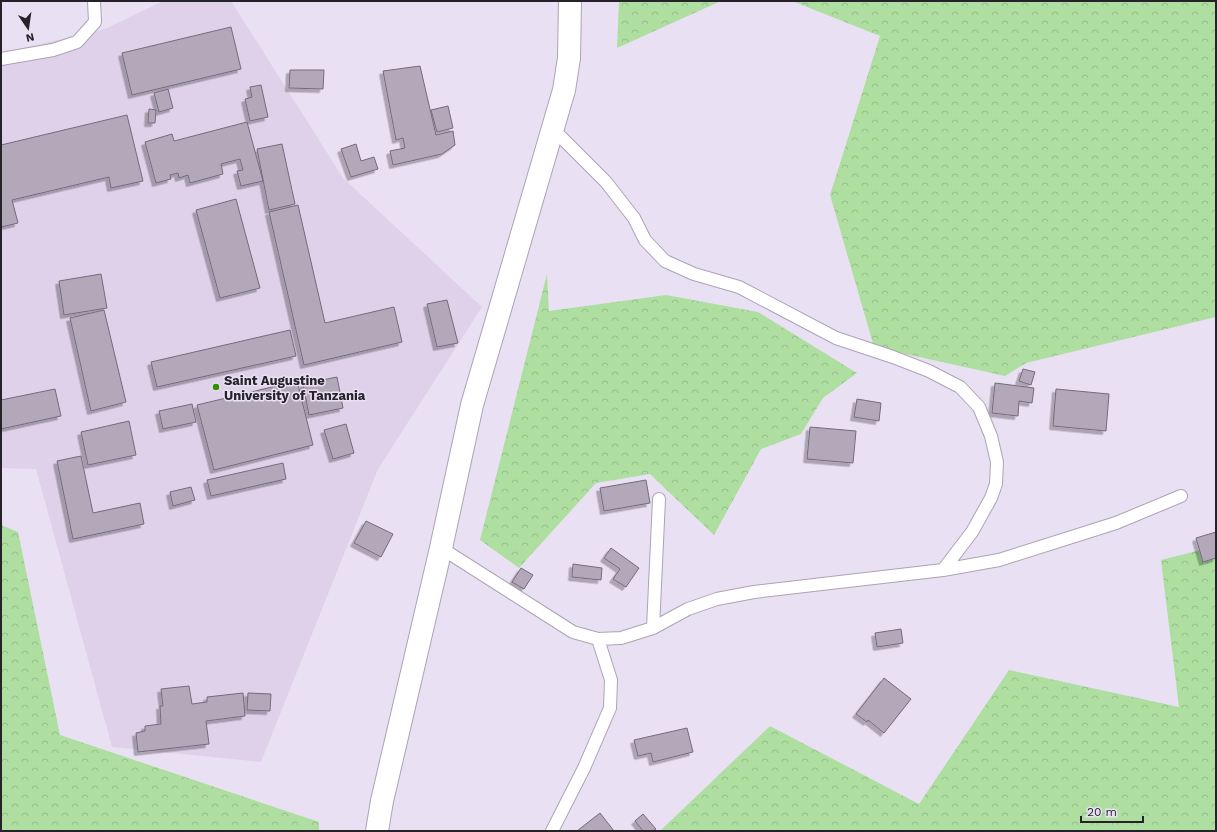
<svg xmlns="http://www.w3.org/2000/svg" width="1217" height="832" font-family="'Work Sans',sans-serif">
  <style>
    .built { fill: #dfd1ea }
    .forest { fill: url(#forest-crowns) }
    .building { fill: #b2a8ba; stroke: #736b7b; filter: url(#shadow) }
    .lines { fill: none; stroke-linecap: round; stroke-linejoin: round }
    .lane-casing { stroke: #aca3b5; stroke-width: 14 }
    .secondary-casing { stroke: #aca3b5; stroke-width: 24 }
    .lane { stroke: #fff; stroke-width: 12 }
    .secondary { stroke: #fff; stroke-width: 22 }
    .poi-dot { fill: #349003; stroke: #eae0f3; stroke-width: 1.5 }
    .labels { text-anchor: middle; stroke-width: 3; stroke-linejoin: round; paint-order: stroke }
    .poi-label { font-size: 13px; font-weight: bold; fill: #262229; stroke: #eae0f3; text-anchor: start }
  </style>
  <defs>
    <pattern id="forest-crowns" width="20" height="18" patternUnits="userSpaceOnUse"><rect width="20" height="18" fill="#aedfa1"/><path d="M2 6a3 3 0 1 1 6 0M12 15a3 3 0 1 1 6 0" fill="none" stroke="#96bf8b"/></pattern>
    <filter id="shadow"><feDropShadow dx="-3.5" dy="3.5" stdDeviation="0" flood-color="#0004"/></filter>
  </defs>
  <rect width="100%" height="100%" fill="#eae0f3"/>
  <path class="built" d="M163 1H231L343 178 482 307 378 469 261 762 112 747 36 469 1 468V53L105 29Z"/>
  <path class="forest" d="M619 1H721L617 48Z
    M792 1H1216V317L1026 363 1005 376 874 347 830 195 880 36Z
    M547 274 549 311 666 295 758 312 857 373 823 398 801 434 761 449 714 535 650 474 596 483 519 568 480 540Z
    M1 525 18 532 60 735 319 822V831H1Z
    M1216 546V831H660L770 726 919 804 1009 670 1179 707 1161 560Z"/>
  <path class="building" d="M231 27 241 69 132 95 122 53Z
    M420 66 436 135 453 131 455 145 442 154 393 165 390 151 405 148 403 138 396 140 383 71Z
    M290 70H324L323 89 289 88Z
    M261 85 268 117 250 121 245 99 252 97 250 87Z
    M168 89 173 108 159 112 154 93Z
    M448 106 453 128 437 132 431 110Z
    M149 109 156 110 155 123H148Z
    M127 115 143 181 111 188 109 177 12 200 18 223 1 227V145Z
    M247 122 263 181 241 186 237 171 243 170 240 159 221 164 223 174 190 183 188 175 179 178 178 173 170 175 171 179 156 183 145 142 172 134 174 141Z
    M282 144 295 204 269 210 257 149Z
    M356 144 361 161 374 157 378 169 351 177 341 149Z
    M236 199 260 288 220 298 196 210Z
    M298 205 325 323 394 307 402 342 304 365 269 212Z
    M101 274 107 308 64 315 59 281Z
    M447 300 458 343 437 347 427 304Z
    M104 310 126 402 91 411 70 318Z
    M290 330 296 356 157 387 151 362Z
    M1023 369 1035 372 1031 385 1019 381Z
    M337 377 343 408 309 415 303 384Z
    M297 381 313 445 214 470 197 405Z
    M995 383 1034 388 1032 403 1019 401 1018 416 992 413Z
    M55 389 61 416 1 429V400Z
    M1056 389 1109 394 1106 431 1053 426Z
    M857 399 881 403 879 421 854 417Z
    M192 404 196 422 163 429 159 411Z
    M129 421 136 455 88 465 81 432Z
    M346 424 354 453 333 459 324 430Z
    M810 427 856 431 853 463 807 459Z
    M81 456 93 513 140 503 144 524 73 539 57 461Z
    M283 463 286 479 211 496 207 480Z
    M646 480 650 503 604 511 600 488Z
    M191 487 195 500 173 506 170 492Z
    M366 521 393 534 381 557 354 543Z
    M1216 532V558L1203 562 1196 538Z
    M611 548 639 568 626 587 613 579 620 569 604 558Z
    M573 564 602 568 601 580 572 577Z
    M521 568 533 575 524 589 512 582Z
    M901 629 903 643 877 647 875 633Z
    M884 678 911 699 884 733 868 720 867 722 856 714Z
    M189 686 192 704 207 702V697L243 693 245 716 206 721 209 744 138 752 136 733 145 731V726L161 724 160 706H163L161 689Z
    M248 693 271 694 270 711 247 710Z
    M687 728 693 752 653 762 651 753 638 756 634 740Z
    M600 813 614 831H577Z
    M643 814 656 829 653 831H643L635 821Z"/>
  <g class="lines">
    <g class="lane-casing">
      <path id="lane" d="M1 59 53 50 77 42 95 22 94 1
        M552 128 606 182 634 218 645 240 665 261 694 274 739 287 836 338 893 357 929 371 960 387 979 407 991 436 997 462 996 484 991 498 972 532 943 570
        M441 548 573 632 598 639 621 638 653 628 688 609 717 599 754 592 943 570 999 560 1116 523 1181 496
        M653 628 659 499
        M552 831 584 768 610 708 611 680 598 639"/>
    </g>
    <g class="secondary-casing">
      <path id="secondary" d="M377 831 382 801 441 548 472 405 564 90 569 58 570 1"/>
    </g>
    <use href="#lane" class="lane"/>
    <use href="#secondary" class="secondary"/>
  </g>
  <circle class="poi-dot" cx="216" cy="387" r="4"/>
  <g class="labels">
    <g class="poi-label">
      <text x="224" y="385">Saint Augustine<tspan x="224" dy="15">University of Tanzania</tspan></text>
    </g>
  </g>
  <rect width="1217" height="832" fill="none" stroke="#262229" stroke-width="4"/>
  <g transform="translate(28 28) rotate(167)" stroke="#eae0f3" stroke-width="3" paint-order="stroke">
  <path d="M0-3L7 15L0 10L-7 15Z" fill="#262229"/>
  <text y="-6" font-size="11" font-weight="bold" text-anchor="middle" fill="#262229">N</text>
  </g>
  <path d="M1081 816v6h62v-6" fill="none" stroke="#262229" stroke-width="2"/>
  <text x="1087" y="816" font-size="12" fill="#262229" stroke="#eae0f3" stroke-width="3" paint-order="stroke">20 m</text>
</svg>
